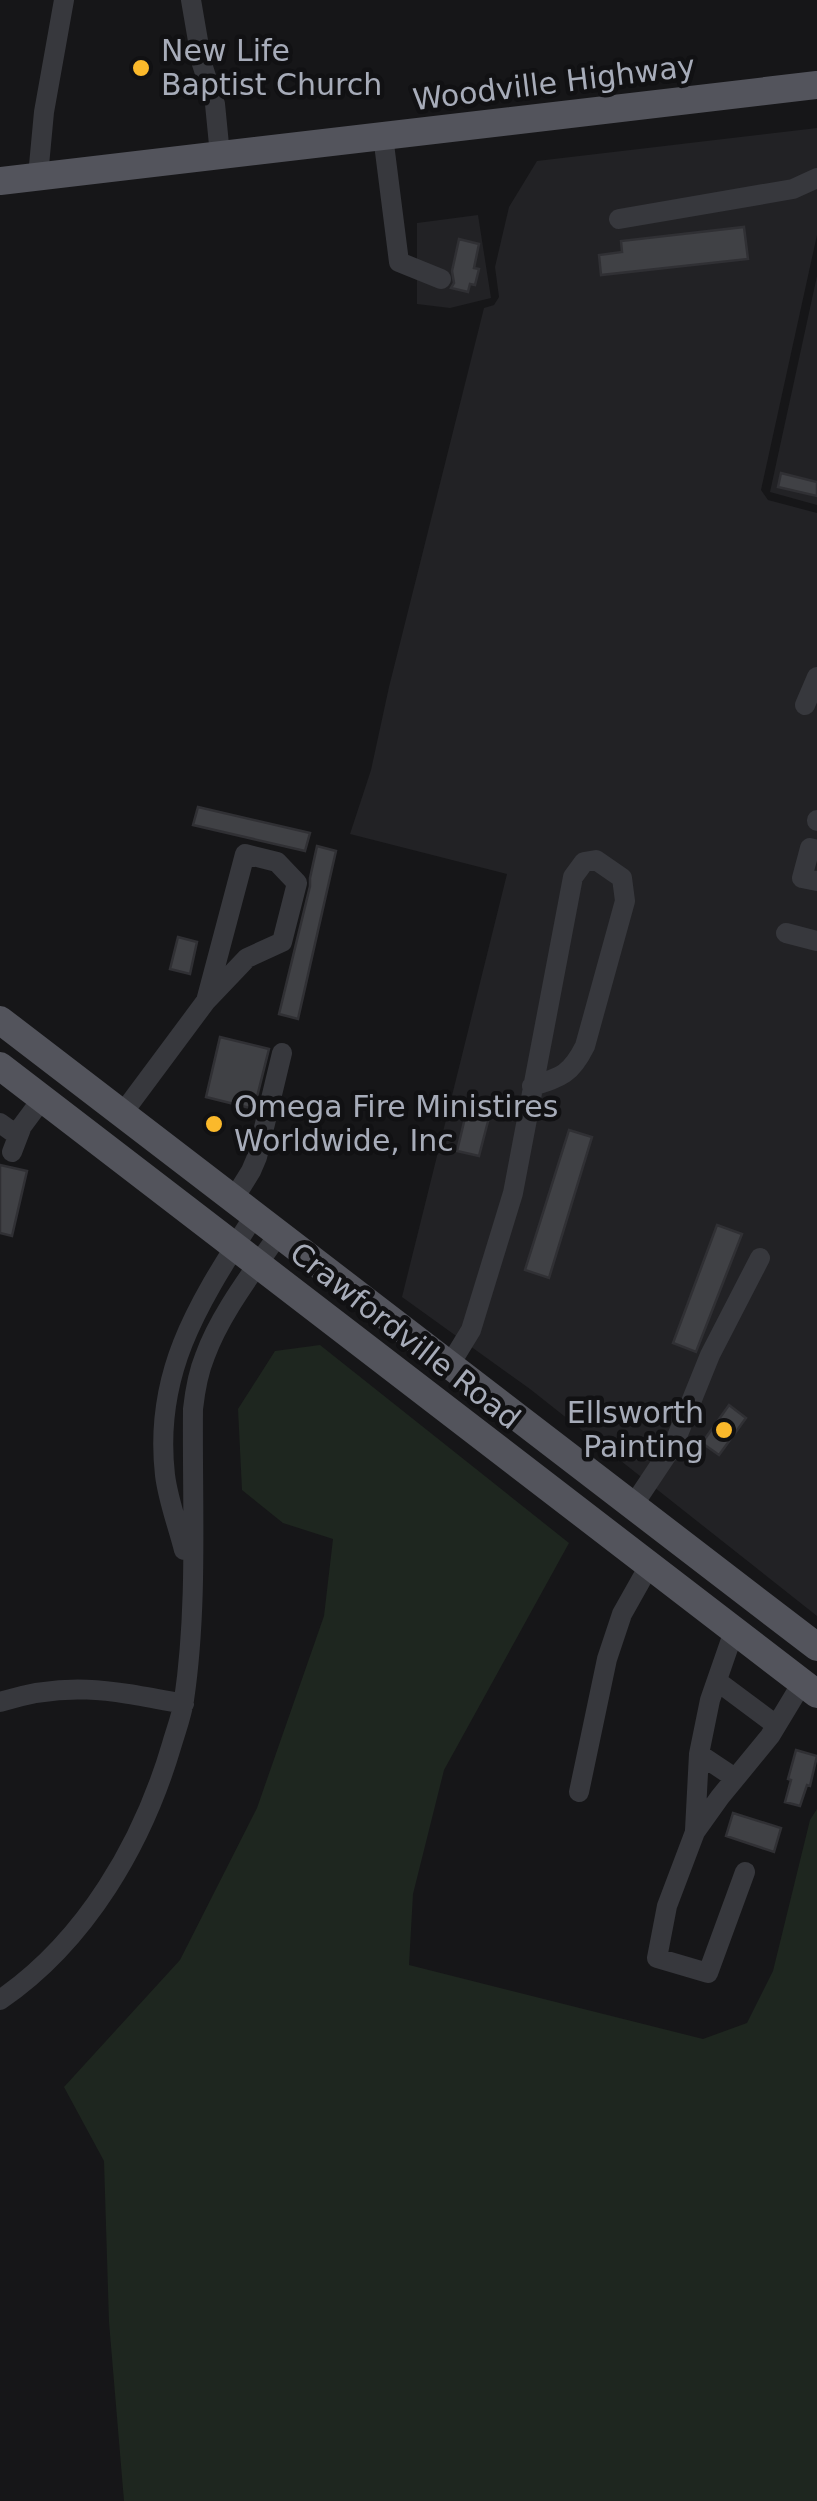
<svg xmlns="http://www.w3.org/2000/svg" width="817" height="2501" font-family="'DejaVu Sans',sans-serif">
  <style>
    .built { fill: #222225 }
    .green { fill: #1e261f }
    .building { fill: #404145; stroke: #303034; stroke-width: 2.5 }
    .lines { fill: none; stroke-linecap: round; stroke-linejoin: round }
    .minor { stroke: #37383d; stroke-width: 20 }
    .major { stroke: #53545c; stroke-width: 28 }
    .poi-dot { fill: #fbb92b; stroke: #111113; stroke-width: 4 }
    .labels { text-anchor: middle; stroke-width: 9; stroke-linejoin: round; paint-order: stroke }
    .poi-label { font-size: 30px; fill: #a7acb9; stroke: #111113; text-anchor: start }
    .street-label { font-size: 30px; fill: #a7acb9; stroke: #111113 }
  </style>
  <rect width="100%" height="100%" fill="#161618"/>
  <path class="built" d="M817 128V235L761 490 768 500 817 513V1616L530 1389 402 1297 507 874 350 834 371 770 389 687 484 308 494 305 499 297 495 267 509 207 537 161Z
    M478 215 491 298 450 308 417 304V223Z
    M817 276V505L770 492Z"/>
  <path class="green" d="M320 1345 569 1543 444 1770 413 1894 409 1965 703 2039 747 2023 773 1971 810 1820 817 1809V2501H124L109 2322 104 2161 64 2087 180 1960 257 1808 324 1616 333 1539 283 1523 242 1490 238 1409 275 1351Z"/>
  <path class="building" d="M744 227 748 259 601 275 599 255 622 252 621 241Z
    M459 239 479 244 474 268 479 269 475 285 470 284 468 292 451 288 454 283 452 271Z
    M781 473 817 482V496L778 487Z
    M198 807 310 833 305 851 193 825Z
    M317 846 336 851 298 1019 279 1014 310 886V878Z
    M178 937 197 942 190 974 170 969Z
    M220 1037 269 1049 254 1109 206 1097Z
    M469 1101 492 1106 479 1156 457 1151Z
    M569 1130 592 1137 549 1278 525 1270Z
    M0 1165 27 1171 12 1236 0 1233Z
    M717 1225 742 1234 696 1352 673 1343Z
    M729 1405 746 1418 719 1455 702 1443Z
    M796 1750 817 1756 810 1786 807 1785 800 1806 785 1802 791 1780 788 1779Z
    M733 1813 781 1828 774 1852 726 1836Z"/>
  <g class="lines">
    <path class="minor" d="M191 0 202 64 215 104 220 155
      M383 136 399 262 441 279
      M38 176 44 112 64 0
      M619 219 793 189 817 178
      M805 705 817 677
      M817 820V821
      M817 850 810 848 802 878 817 881
      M786 933 817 941
      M122 1114 206 1001 245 854 277 862 297 883 282 942 247 958 206 1001
      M0 1123 18 1136
      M12 1152 22 1126 42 1099
      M233 1200 251 1171 257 1157 282 1053
      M449 1366 471 1330 513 1193 573 877 584 862 596 860 622 878 625 901 585 1046C571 1074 562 1077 532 1086
      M632 1507 674 1444 710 1355 760 1258
      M184 1550C178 1526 168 1500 165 1475 153 1370 201 1300 254 1216
      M717 1681 776 1725
      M0 1702C69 1680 115 1691 184 1704
      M699 1754 735 1778
      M579 1792 607 1659 622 1614 649 1566
      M695 1830 699 1754 710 1700 734 1631
      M745 1872 708 1973 657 1958 667 1906 695 1832 720 1797 770 1736 802 1683
      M0 2000C86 1941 143 1843 172 1744 176 1730 182 1715 184 1700 198 1605 192 1506 193 1409 195 1391 198 1373 205 1356 220 1314 253 1272 278 1235"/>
    <path class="major" d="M0 181 817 85
      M0 1020 817 1647
      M0 1066 817 1694"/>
  </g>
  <g class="poi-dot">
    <circle cx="141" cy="68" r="10"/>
    <circle cx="214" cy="1124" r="10"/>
    <circle cx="724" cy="1430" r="10"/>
  </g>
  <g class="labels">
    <g class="poi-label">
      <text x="161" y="61">New Life<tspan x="161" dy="34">Baptist Church</tspan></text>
      <text x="234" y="1117">Omega Fire Ministires<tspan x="234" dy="34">Worldwide, Inc</tspan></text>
      <text x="704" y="1423" text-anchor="end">Ellsworth<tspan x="704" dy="34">Painting</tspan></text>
    </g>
    <g class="street-label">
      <text transform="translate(554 83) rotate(-7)" y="10">Woodville Highway</text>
      <text transform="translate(405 1336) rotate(38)" y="10">Crawfordville Road</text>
    </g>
  </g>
</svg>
